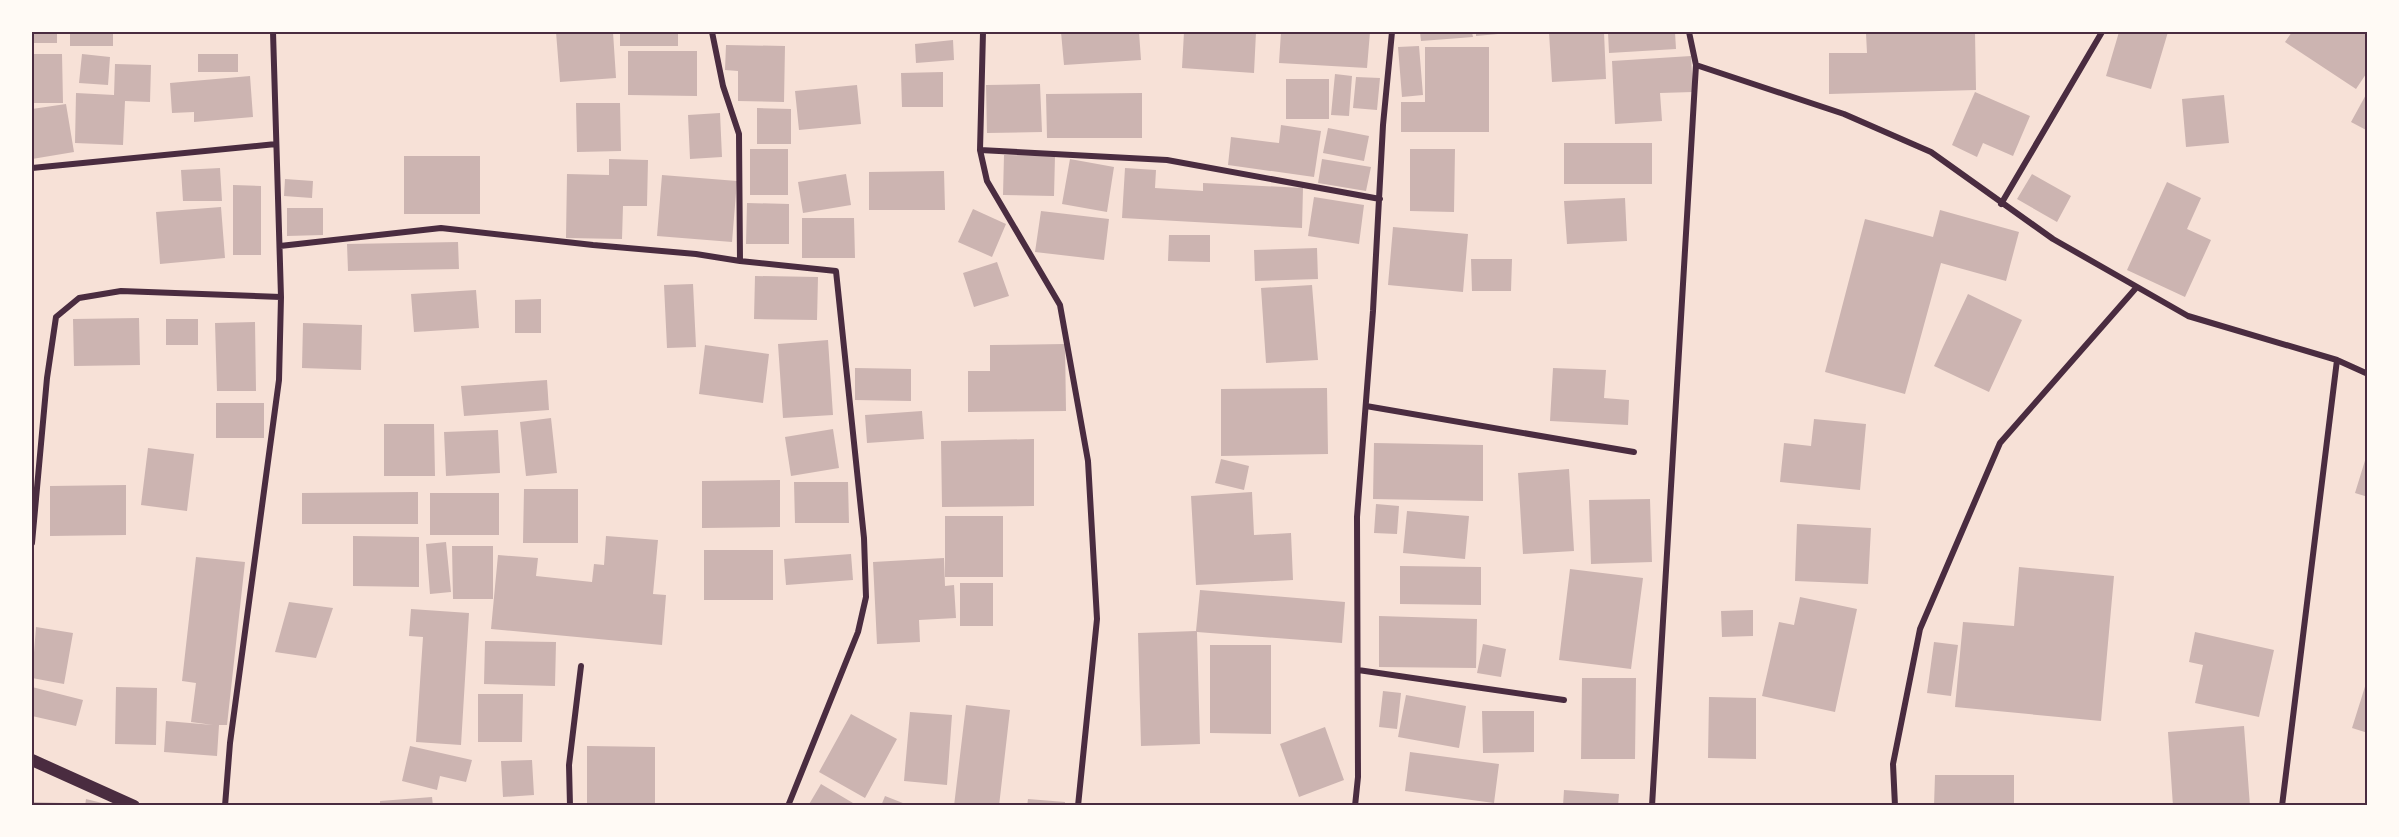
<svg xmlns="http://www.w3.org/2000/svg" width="2399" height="837" font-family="Quicksand,sans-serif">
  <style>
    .building { fill: #ccb4b1 }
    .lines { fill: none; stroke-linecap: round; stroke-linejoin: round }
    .minor { stroke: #4a2c40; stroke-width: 6 }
    .secondary { stroke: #4a2c40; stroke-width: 12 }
    .neatline { fill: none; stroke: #4a2c40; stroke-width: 2 }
  </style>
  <rect width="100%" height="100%" fill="#f7e1d7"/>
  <path class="building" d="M32 32H57V43H32Z
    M70 32H113V46H70Z
    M556 32H613L616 78 560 82Z
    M620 32H678V46H620Z
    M1061 32H1139L1141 60 1064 65Z
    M1184 32H1256L1254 73 1182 68Z
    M1281 32H1370L1367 68 1279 63Z
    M1420 32H1472L1473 37 1421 41Z
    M1476 32H1509V33L1476 36Z
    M1549 32H1604L1606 79 1552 82Z
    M1608 32H1675L1676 49 1609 53Z
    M1927 32H1975L1976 90 1829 94V53H1867L1866 33Z
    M2119 32H2168L2151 89 2106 76Z
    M2292 32H2368V71L2356 89 2285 42Z
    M953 40 954 60 916 63 915 44Z
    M726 45 785 46 784 102 738 101V71L725 70Z
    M1419 46 1423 95 1402 97 1398 47Z
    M1425 47H1489V132H1401V102H1425Z
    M628 51H697V96L628 95Z
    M32 54H62L63 103H32Z
    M82 54 110 57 108 85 79 83Z
    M198 54H238V72H198Z
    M1691 56 1693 92 1660 93 1662 121 1615 124 1612 61Z
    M115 64 151 65 150 102 125 101 123 145 75 143 76 93 114 95Z
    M943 72V107H902L901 73Z
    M1335 74 1352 76 1349 116 1331 115Z
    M250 76 253 117 194 122V112L172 113 170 83Z
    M1356 77 1380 78 1377 110 1353 108Z
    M1286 79H1329V119H1286Z
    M1040 84 1042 132 987 133 986 85Z
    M857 85 861 124 799 130 795 91Z
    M2368 91V131L2351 122Z
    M1975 92 2030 116 2013 156 1983 143 1977 157 1952 145Z
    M1142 93V138H1047L1046 94Z
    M2224 95 2229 143 2186 147 2182 99Z
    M576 103H620L621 151 577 152Z
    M66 104 74 152 32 159V109Z
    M757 108 791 109V144H757Z
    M720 113 722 157 690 159 688 115Z
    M1281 125 1321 131 1314 177 1228 165 1231 137 1279 143Z
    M1328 128 1369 136 1364 161 1323 153Z
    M1564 143H1652V184H1564Z
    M750 149H788V195H750Z
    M1410 149H1455L1454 212 1410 211Z
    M1004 155 1055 156 1054 196 1003 195Z
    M404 156H480V214H404Z
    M609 159 648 160 647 206H623L622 239 566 238 567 174 609 175Z
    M1070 159 1114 167 1107 212 1062 204Z
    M1322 159 1371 167 1366 191 1318 183Z
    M220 168 222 201H183L181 170Z
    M1125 168 1156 170 1155 188 1203 191V183L1303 188 1302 228 1122 218Z
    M944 171 945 210H869V172Z
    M846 174 851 205 803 213 798 182Z
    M2032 174 2071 196 2057 222 2017 199Z
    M662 175 737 181 732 242 657 236Z
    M285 179 313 181 312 198 284 196Z
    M2167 182 2201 198 2187 229 2211 240 2185 297 2127 270Z
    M233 185 261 186V255H233Z
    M1314 197 1364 205 1359 244 1308 236Z
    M1625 198 1627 241 1567 244 1564 201Z
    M747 203 789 204V244H746Z
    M221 207 225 258 160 264 156 212Z
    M287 208H323V235L287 236Z
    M973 209 1006 224 992 257 958 242Z
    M1940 210 2019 232 2006 281 1941 263 1905 394 1825 372 1865 219 1933 237Z
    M1041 211 1109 219 1104 260 1035 252Z
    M802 218H854L855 258H802Z
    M1393 227 1468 234 1463 292 1388 285Z
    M1169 235H1210V262L1168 261Z
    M458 242 459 269 348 271 347 244Z
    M1317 248 1318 279 1255 281 1254 250Z
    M1471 259H1512L1511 291H1472Z
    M997 262 1009 296 974 307 963 273Z
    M755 276 818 277 817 320 754 319Z
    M693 284 696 347 667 348 664 285Z
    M1312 285 1318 360 1266 363 1261 288Z
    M476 290 479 328 414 332 411 294Z
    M1968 294 2022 320 1989 392 1934 366Z
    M541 299V333H515V300Z
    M139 318 140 365 74 366 73 319Z
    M166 319H198V345H166Z
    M255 322 256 391H217L215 323Z
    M303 323 362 325 361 370 302 368Z
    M828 340 833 415 783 418 778 344Z
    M1065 344 1066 411 968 412V371H990V345Z
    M705 345 769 354 763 403 699 394Z
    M855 368 911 369V401L855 400Z
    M1553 368 1606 370 1604 398 1629 400 1628 425 1550 421Z
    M547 380 549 410 464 416 461 386Z
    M1327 388 1328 454 1221 456V389Z
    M216 403H264V438H216Z
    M922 411 924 439 867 443 865 415Z
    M551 418 557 473 526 476 520 422Z
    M1814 419 1866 424 1860 490 1780 482 1784 443 1811 446Z
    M384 424H434L435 476H384Z
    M833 429 839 468 791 476 785 437Z
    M498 430 500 473 446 476 444 432Z
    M1034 439V506L942 507 941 441Z
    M1374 443 1483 445V501L1373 499Z
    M148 448 194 454 187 511 141 505Z
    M2367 454H2368V497L2355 493Z
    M1221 459 1249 466 1244 490 1215 483Z
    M1569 469 1574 551 1523 554 1518 473Z
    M780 480V527L702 528V481Z
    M794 482H848L849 523H795Z
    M126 485V535L50 536V486Z
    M524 489H578V543H523Z
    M418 492V524H302V493Z
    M1252 492 1254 535 1291 533 1293 580 1196 585 1191 496Z
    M430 493H499V535H430Z
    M1650 499 1652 562 1591 564 1589 500Z
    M1376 504 1399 506 1397 534 1374 533Z
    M1407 511 1469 516 1465 559 1403 553Z
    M945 516H1003V577H945Z
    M1797 524 1871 528 1868 584 1795 581Z
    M353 536 419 537V587L353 586Z
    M606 536 658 540 653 594 666 595 662 645 491 629 498 555 538 558 536 576 592 582 594 564 604 565Z
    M446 542 451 592 430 594 426 544Z
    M452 546H493V599H453Z
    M704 550H773V600H704Z
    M851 554 853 580 786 585 784 559Z
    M196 557 245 562 227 725H219L217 756 164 752 166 721 213 725 191 722 196 683 182 681Z
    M944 558 945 586 954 585 956 618 919 620 920 642 877 644 873 562Z
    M1400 566 1481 567V605L1400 604Z
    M2019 567 2114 576 2101 721 1955 707 1963 622 2014 626Z
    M1570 569 1643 578 1631 669 1559 660Z
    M960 583H993V626H960Z
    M1200 590 1345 602 1342 643 1197 632 1200 744 1141 746 1138 633 1196 631Z
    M1800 597 1857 609 1835 712 1762 696 1779 622 1794 625Z
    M289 602 333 608 316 658 275 652Z
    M411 609 469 613 461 745 416 742 423 637 409 636Z
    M1753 610V636L1722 637 1721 611Z
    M1379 616 1477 619 1476 668 1379 667Z
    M36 627 73 633 64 684 32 678Z
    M2195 632 2274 650 2259 717 2195 703 2203 665 2189 662Z
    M485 641 556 642 555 686 484 684Z
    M1934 642 1958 645 1951 696 1927 693Z
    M1483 644 1506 649 1501 677 1477 673Z
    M1210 645H1271V734L1210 733Z
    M2368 677V733L2352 728Z
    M1582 678H1636L1635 759H1581Z
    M32 687 83 700 76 726 32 716Z
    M116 687 157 688 156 745 115 744Z
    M1383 691 1401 693 1397 729 1379 727Z
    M478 694H523L522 742H478Z
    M1406 695 1466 706 1459 748 1398 737Z
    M1709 697 1756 698V759L1708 758Z
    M966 705 1010 710 999 806H954Z
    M1482 711H1534V752L1483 753Z
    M910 712 952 715 947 785 904 781Z
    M851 714 897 739 865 798 819 772Z
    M2244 726 2250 806H2173L2168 732Z
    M1325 727 1344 780 1299 797 1280 744Z
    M410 746 472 760 466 782 440 776 437 790 402 781Z
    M587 746 655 747V806H587Z
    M1410 752 1499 764 1494 803 1405 791Z
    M532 760 534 795 503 797 501 761Z
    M1935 775H2014V806H1934Z
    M821 784 858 806H808Z
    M1564 790 1619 794 1618 806H1563Z
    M885 796 908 805V806H881Z
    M432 797 433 806H380V801Z
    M86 799 110 805V806H85Z
    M1028 799 1065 802V806H1027Z
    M32 802 65 803V806H32Z"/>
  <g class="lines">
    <path class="minor" d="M712 32 723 86 739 134 740 261 836 271 864 538 866 597 858 632 788 806
      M983 32 980 150 987 181 1060 305 1088 461 1097 619 1078 806
      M1689 32 1696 65 1844 114 1931 152 2053 239 2188 316 2337 360 2368 374
      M980 150 1167 160 1380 199
      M32 168 276 144
      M2001 204 2102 32
      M280 246 441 228 593 245 696 254 740 261
      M1366 406 1634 452
      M32 543 47 378 56 317 79 298 121 291 281 297
      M1358 670 1564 700
      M225 806 230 743 279 380 281 297 273 32
      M570 806 569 765 581 666
      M1355 806 1358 777 1357 517 1373 311 1383 125 1392 32
      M1652 806 1696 65
      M1895 806 1893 764 1920 629 2000 443 2136 288
      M2282 806 2337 360"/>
    <path class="secondary" d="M32 760 134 806"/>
  </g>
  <rect width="2399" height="837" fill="none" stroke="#fffaf5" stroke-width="66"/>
  <rect x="33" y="33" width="2333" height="771" class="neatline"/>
</svg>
